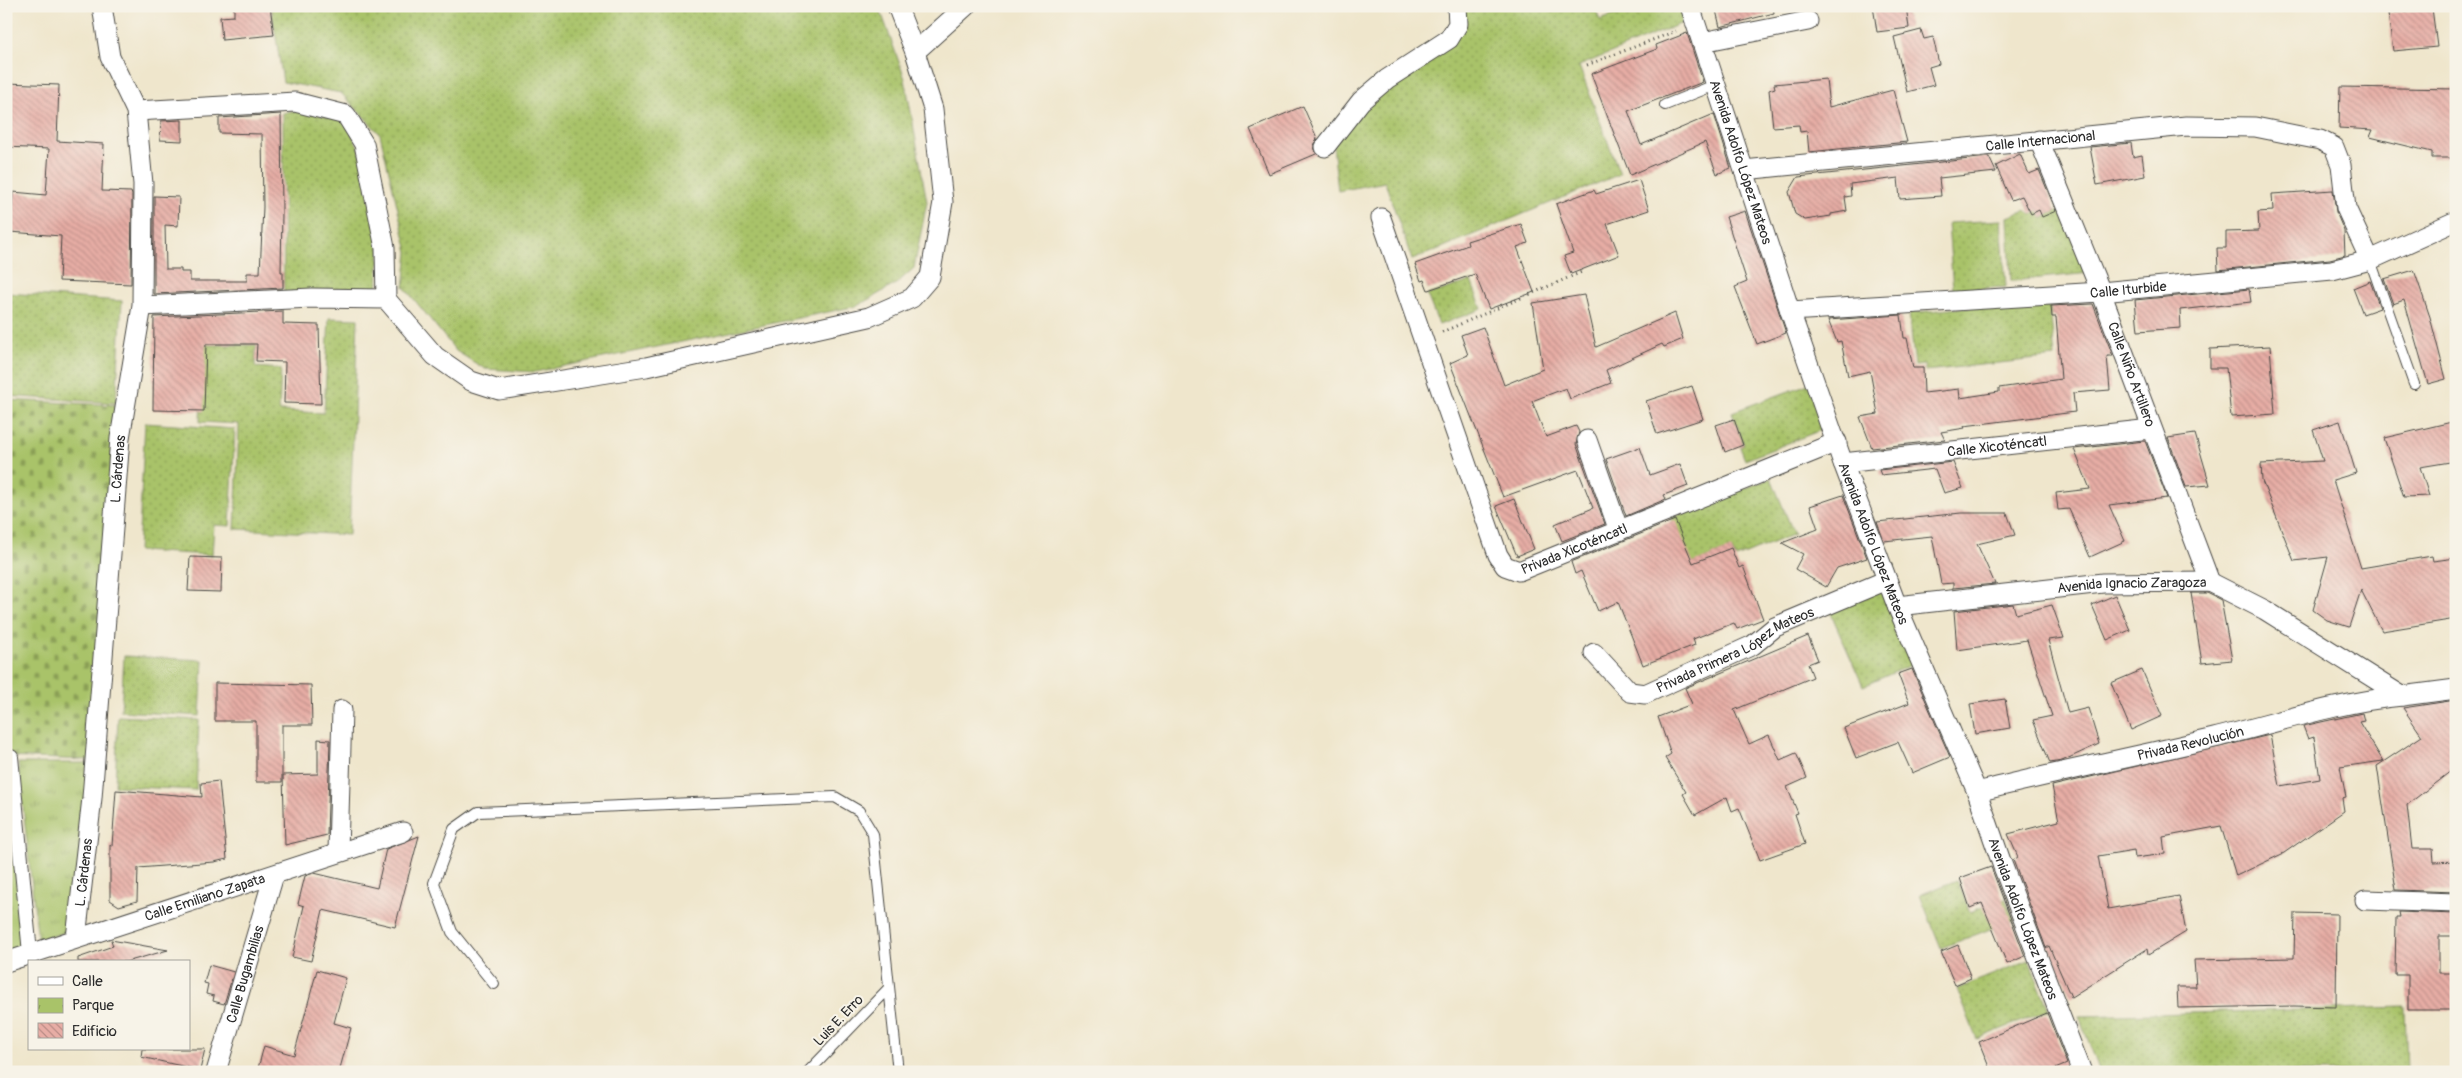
<svg xmlns="http://www.w3.org/2000/svg" width="2462" height="1078" font-family="Pangolin,sans-serif">
  <style>
    .grass { fill: url(#grass-dots); stroke: #6a774a }
    .cemetery { fill: url(#cemetery-stones); stroke: #6a774a }
    .park { fill: url(#park-tufts); stroke: #6a774a }
    .building { fill: url(#building-back-hatch) }
    .lines { fill: none; stroke-linecap: round; stroke-linejoin: round }
    .service-casing { stroke: #484743; stroke-width: 12 }
    .pedestrian-casing { stroke: #484743; stroke-width: 16 }
    .minor-casing { stroke: #484743; stroke-width: 21 }
    .path { stroke: #484743; stroke-width: 3; stroke-dasharray: 1 4; stroke-linecap: butt }
    .service { stroke: #fff; stroke-width: 10 }
    .pedestrian { stroke: #fff; stroke-width: 14 }
    .minor { stroke: #fff; stroke-width: 19 }
    .labels { text-anchor: middle; stroke-width: 4; stroke-linejoin: round; paint-order: stroke }
    .street-label { font-size: 14px; fill: #2b2b2b; stroke: #f7f3e8 }
  </style>
  <defs>
    <pattern id="grass-dots" width="8" height="8" patternUnits="userSpaceOnUse" patternTransform="scale(1.25)"><rect width="8" height="8" fill="#a9c369"/><path d="M2 2h.1M6 6h.1" fill="none" stroke="#8a9f57" stroke-width="1.8" stroke-linecap="round"/></pattern>
    <pattern id="cemetery-stones" width="16" height="16" patternUnits="userSpaceOnUse" patternTransform="scale(1.25)"><rect width="16" height="16" fill="#a9c369"/><path d="M2 7V4a2 2 0 0 1 4 0v3zM10 15v-3a2 2 0 0 1 4 0v3z" fill="#8a9f57"/></pattern>
    <pattern id="park-tufts" width="24" height="20" patternUnits="userSpaceOnUse" patternTransform="scale(1.25)"><rect width="24" height="20" fill="#a9c369"/><path d="M3 7l-1-3M5 7V3M7 7l1-3M15 17l-1-3M17 17v-4M19 17l1-3" fill="none" stroke="#8a9f57"/></pattern>
    <pattern id="building-back-hatch" width="6" height="6" patternUnits="userSpaceOnUse" patternTransform="scale(1.25)"><rect width="6" height="6" fill="#e7ada5"/><path d="M-1 5l2 2M0 0l6 6M5-1l2 2" fill="none" stroke="#bb8d87"/></pattern>
  </defs>
  <rect width="100%" height="100%" fill="#f7f3e8"/>
  <filter id="ink" filterUnits="userSpaceOnUse"><feTurbulence type="fractalNoise" baseFrequency=".02" numOctaves="2"/><feDisplacementMap in="SourceGraphic" scale="10" xChannelSelector="R" yChannelSelector="G"/><feConvolveMatrix kernelMatrix="1 2 1 2 8 2 1 2 1" color-interpolation-filters="sRGB"/></filter>
  <filter id="wash" filterUnits="userSpaceOnUse"><feTurbulence type="fractalNoise" baseFrequency=".0096" numOctaves="4" result="noise"/><feDisplacementMap in="SourceGraphic" scale="20" xChannelSelector="R" yChannelSelector="G"/><feGaussianBlur stdDeviation="1.12" result="paint"/><feColorMatrix in="noise" values="0 0 0 0 0 0 0 0 0 0 0 0 0 0 0 0 0 1.4 0 .05"/><feComposite in="paint" operator="in"/></filter>
  <g filter="url(#wash)">
    <rect width="100%" height="100%" fill="#efe6cc"/>
    <path class="grass" d="M271 6H879L905 79 927 202 914 268 896 284 857 306 535 372 485 369 456 351 404 287 408 252 380 134 341 93 283 82Z
      M1463 6H1594L1600 20 1640 6H1683L1687 21 1579 66 1620 174 1412 260 1385 182 1338 191 1333 146 1364 107 1392 83 1451 45Z
      M296 110 344 120 359 148 380 251 377 292 284 293 283 113Z
      M2026 210 2031 215 2039 212 2042 218 2060 210 2090 273 2011 281 2008 217Z
      M2001 220 2006 287 1953 290 1948 223Z
      M1471 281 1482 309 1439 325 1427 295Z
      M6 293 122 301 116 403 6 396Z
      M2049 299 2055 357 1925 371 1924 365 1915 366 1909 313Z
      M329 318 358 319 349 535 235 529 239 424 200 422 203 345H256L255 367 281 369 279 411 324 413Z
      M1811 383 1826 428 1745 460 1740 447 1744 445 1732 412Z
      M145 423 235 429 230 526 214 525 212 555 138 551Z
      M1771 478 1794 534 1736 558 1731 548 1690 565 1671 518Z
      M1883 585 1918 662 1863 686 1829 609Z
      M124 656 203 660 200 716 121 711Z
      M118 716 199 720 196 790 115 786Z
      M1957 880 1970 912 2005 898 2014 920 1941 948 1920 895Z
      M2029 960 2049 1010 1977 1039 1957 989Z
      M2405 1007 2407 1072H2100L2079 1016Z"/>
    <path class="cemetery" d="M6 400 115 405 90 760 6 757Z"/>
    <path class="park" d="M18 763H91L74 930 38 940Z
      M6 790 24 946 6 952Z"/>
    <g id="blocks">
      <path class="building" d="M234 6H270L274 35 222 40 220 17 234 16Z
        M1715 6H1773L1774 13 1720 27Z
        M1873 6H1906L1909 28 1877 32Z
        M2432 8 2437 47 2393 51 2388 13Z
        M1921 30 1924 39 1933 37 1939 64 1929 67 1934 85 1907 92 1894 37Z
        M1687 33 1703 82 1628 111 1641 145 1714 114 1731 168 1717 174 1705 142 1630 175 1591 74 1657 49 1656 45Z
        M1826 79 1829 107 1893 90 1907 142 1809 152 1807 131 1800 132 1799 125 1773 127 1769 90 1775 88 1774 84Z
        M6 83 59 85 57 141 104 144 102 191 131 192 132 195 131 284 59 281 61 236 10 232 13 192 46 195 49 149 6 147Z
        M2340 87 2456 89V158H2432V152L2370 137 2373 130 2339 128Z
        M1303 106 1317 138 1314 146 1316 154 1269 174 1250 129Z
        M281 114 282 212 281 272H283V288L154 294V196L179 197 178 226 165 225 166 269H181V272H190V281H247V273H260L263 207 262 134 219 133V118Z
        M182 120V141L160 140 161 121Z
        M2131 143 2133 157 2142 155 2145 176 2097 185 2090 147Z
        M2020 154 2029 174 2039 170 2056 211 2042 217 2039 210 2031 214 2022 196 2011 200 1996 166Z
        M1989 157 1996 172 1939 178 1941 196 1900 199 1898 178 1850 184 1851 196 1845 197 1847 211 1831 214V216L1805 220 1795 214 1789 192 1798 177Z
        M1639 180 1649 210 1607 224 1619 255 1571 274 1564 256 1573 253 1556 204 1594 190 1596 194Z
        M2333 190 2336 212 2344 231 2345 255 2330 259 2218 270 2217 248H2226V232L2259 231 2258 212 2273 211 2272 194Z
        M1745 211 1786 333 1757 344 1735 287 1747 282 1726 217Z
        M1521 224 1528 243 1517 247 1534 292 1489 309 1475 274 1428 290 1424 280 1421 281 1415 264 1468 245 1467 241Z
        M2414 270 2430 317 2446 379 2428 384 2404 300 2393 304 2384 279Z
        M2370 281 2380 308 2363 314 2353 288Z
        M2249 289 2251 302 2180 310 2181 328 2138 331 2135 300Z
        M1584 295 1596 347 1675 313 1683 339 1664 347 1662 344 1606 370 1611 383 1570 399 1566 388 1532 401 1546 437 1576 426 1579 432 1576 444 1605 524 1562 541 1555 524 1593 508 1578 470 1503 497 1450 363 1468 355 1461 335 1483 327 1504 385 1543 369 1533 303Z
        M2093 304 2113 356H2107L2110 390 2073 393 2075 412 1964 426 1965 428 1941 432 1945 440 1872 448 1860 417 1878 414 1870 371 1848 376 1841 341 1837 342 1828 320 1901 315 1904 338H1907L1913 368H1923L1924 393 1959 389 1960 398 1999 392V388L2061 379 2056 317H2052L2051 306Z
        M283 311V324L319 325 321 404 284 403 285 362 256 361 257 344H206L204 411 153 410 154 317Z
        M2270 346 2275 414 2231 417 2226 368H2210V349Z
        M1692 386 1703 419 1657 434 1646 401Z
        M1734 419 1743 445 1725 452 1716 425Z
        M2340 421 2356 473 2333 480 2361 568 2432 556 2433 561 2456 558V619L2382 631 2361 590 2349 627 2327 620 2313 610 2328 557 2294 561 2262 481 2261 464 2323 461 2313 430Z
        M2456 421V461L2420 467 2429 496 2404 497 2384 438Z
        M2195 434 2210 485 2186 487 2168 438Z
        M2145 441 2167 498 2109 505 2125 541 2090 557 2069 509 2058 510 2056 493 2090 489 2074 449Z
        M1640 447 1650 475 1680 464 1688 486 1664 495 1666 499 1626 516 1606 459Z
        M1953 462 1963 488 1944 493 1935 469 1881 475 1879 470Z
        M1843 495 1867 558 1837 568 1826 587 1795 569 1803 554 1782 543 1818 529 1810 506Z
        M1514 499 1534 549 1517 556 1496 506Z
        M1961 513H2007L2015 535 1977 544 1995 584 1953 588V583L1941 584 1932 536 1884 541 1877 522Z
        M1675 520 1693 563 1731 548 1739 568 1743 566 1763 619 1737 629 1734 623 1693 639 1695 645 1643 665 1618 602 1598 611 1581 571 1575 574 1571 562Z
        M190 557 222 558 221 592 188 591Z
        M2191 593H2207L2221 600 2232 660 2202 663Z
        M2115 595 2130 630 2107 640 2092 605Z
        M2013 604 2016 614 2052 605 2064 638 2048 640 2068 713 2088 708 2099 744 2062 761 2050 763 2033 720 2052 716 2027 640 1957 650 1954 611Z
        M1808 636 1818 660 1808 664 1813 677 1734 710 1749 744 1769 735 1780 760 1796 753 1807 778 1787 787 1798 813 1795 814 1805 844 1760 860 1739 808 1732 811 1727 797 1695 815 1683 794 1686 792 1665 758 1671 754 1658 717 1692 704 1685 688Z
        M1912 669 1950 757 1912 773 1898 742 1856 758 1844 728 1909 703 1898 674Z
        M2142 670 2162 716 2131 730 2111 683Z
        M215 683 311 685 312 725H282V782H256V721H215Z
        M2005 699 2010 728 1975 734 1970 704Z
        M2456 700V767L2407 805 2412 849H2433L2434 862 2456 861V892L2396 890 2377 766 2422 736 2403 708Z
        M2362 713 2364 721 2359 722 2383 761 2340 767 2346 797 2342 798 2344 811 2284 853 2236 876 2221 826 2163 837 2165 854 2135 858 2134 850 2098 856 2108 909 2179 896 2186 932 2148 955 2147 949 2071 997 2049 946 2046 948 2013 860 2018 857 2008 834 2059 821 2052 786 2270 735 2280 786 2320 779 2314 737 2308 739 2303 726Z
        M318 739 330 740 327 835 285 845 283 775 318 774Z
        M219 781 227 859 214 862 138 868 137 901 119 906 110 900V845L112 846 116 790 202 797 201 783Z
        M419 836 395 927 323 910 311 961 292 957 304 906 298 904 305 876 314 873 377 888 386 849Z
        M1991 867 2025 956 2007 964 1982 903 1970 908 1960 878Z
        M2399 912 2456 914V936H2439V973H2456V1010H2408V975H2395L2396 917H2400Z
        M2295 913 2337 914 2336 1007 2294 1006 2178 1008 2177 987H2196L2194 960 2294 958Z
        M111 940 168 950 126 962H78V958L113 946Z
        M1958 945 1971 978 1955 985 1941 952Z
        M209 965 234 972 224 1004 213 1001 214 996 206 994 208 984 204 983Z
        M317 970 346 978 334 1023 351 1028 339 1072H257L264 1046 294 1055Z
        M2047 1013 2067 1064 2048 1072H1991L1979 1042Z
        M142 1049H205L200 1070 141 1057Z"/>
    </g>
  </g>
  <g filter="url(#ink)">
    <use href="#blocks" fill-opacity="0" stroke="#484743" stroke-width="1"/>
    <g class="lines">
      <g class="service-casing">
        <path id="service" d="M1665 105 1715 85
          M2370 260 2414 384
          M494 984 452 932 434 883 454 829 478 812 835 797 859 811 873 834 898 1072
          M808 1072 889 988"/>
      </g>
      <g class="pedestrian-casing">
        <path id="pedestrian" d="M11 757 30 953"/>
      </g>
      <g class="minor-casing">
        <g id="minor">
          <path id="s1" d="M1690 6 1790 311 1843 463 1897 606 1977 792 2002 864 2082 1072"/>
          <path d="M1702 42 1808 21"/>
          <path d="M915 52 966 6"/>
          <path d="M136 111 295 102 346 115 364 144 385 248 386 299 312 298 142 306"/>
          <path id="s2" d="M2039 140 2101 292 2210 582"/>
          <path d="M1325 147 1361 101 1387 79 1449 39 1458 24 1457 6"/>
          <path id="s3" d="M1744 170 2186 126 2255 127 2320 140 2334 147 2341 165 2346 208 2370 260"/>
          <path id="s4" d="M1381 218 1498 555 1505 566 1519 571 1837 442"/>
          <path d="M386 299 435 356 471 381 499 390 646 367 869 317 912 298 930 277 943 202 933 109 915 52 897 6"/>
          <path id="s5" d="M1790 311 2101 292 2332 270 2370 260 2456 221"/>
          <path d="M1587 440 1619 531"/>
          <path id="s6" d="M1843 463 2151 429"/>
          <path id="s7" d="M1897 606 2103 583 2210 582 2265 610 2402 696 2456 689"/>
          <path id="s8" d="M1594 653 1630 692 1645 694 1753 645 1775 627 1887 580"/>
          <path id="s9" d="M1977 792C2056 772 2135 757 2214 738 2276 723 2338 702 2402 696"/>
          <path d="M338 852 342 710"/>
          <path d="M2365 900 2456 903"/>
          <path id="s10" d="M76 938 92 798 120 438 142 306 143 184 136 111 110 57 102 6"/>
          <path id="s11" d="M6 962 403 832"/>
          <path id="s12" d="M216 1072 274 875"/>
        </g>
      </g>
      <path class="path" d="M1587 65 1676 31
        M1442 332 1584 271"/>
      <use href="#service" class="service"/>
      <use href="#pedestrian" class="pedestrian"/>
      <use href="#minor" class="minor"/>
    </g>
  </g>
  <g class="labels">
    <g class="street-label">
      <text dy="5" stroke="none"><textPath href="#s3" startOffset="298">Calle Internacional</textPath></text>
      <text dy="5" stroke="none"><textPath href="#s1" startOffset="164">Avenida Adolfo López Mateos</textPath></text>
      <text dy="5" stroke="none"><textPath href="#s5" startOffset="339">Calle Iturbide</textPath></text>
      <text dy="5" stroke="none"><textPath href="#s2" startOffset="252">Calle Niño Artillero</textPath></text>
      <text dy="5" stroke="none"><textPath href="#s6" startOffset="155">Calle Xicoténcatl</textPath></text>
      <text dy="5" stroke="none"><textPath href="#s10" startOffset="471">L. Cárdenas</textPath></text>
      <text dy="5" stroke="none"><textPath href="#s1" startOffset="568">Avenida Adolfo López Mateos</textPath></text>
      <text dy="5" stroke="none"><textPath href="#s4" startOffset="444">Privada Xicoténcatl</textPath></text>
      <text dy="5" stroke="none"><textPath href="#s7" startOffset="236">Avenida Ignacio Zaragoza</textPath></text>
      <text dy="5" stroke="none"><textPath href="#s8" startOffset="169">Privada Primera López Mateos</textPath></text>
      <text dy="5" stroke="none"><textPath href="#s9" startOffset="219">Privada Revolución</textPath></text>
      <text dy="5" stroke="none"><textPath href="#s10" startOffset="66">L. Cárdenas</textPath></text>
      <text dy="5" stroke="none"><textPath href="#s11" startOffset="209">Calle Emiliano Zapata</textPath></text>
      <text dy="5" stroke="none"><textPath href="#s1" startOffset="972">Avenida Adolfo López Mateos</textPath></text>
      <text dy="5" stroke="none"><textPath href="#s12" startOffset="102">Calle Bugambilias</textPath></text>
      <text transform="translate(838 1020) rotate(-46)" y="5">Luis E. Erro</text>
    </g>
  </g>
  <rect width="2462" height="1078" fill="none" stroke="#f7f3e8" stroke-width="25"/>
  <rect x="28" y="960" width="162" height="90" fill="#f7f3e8" stroke="#a5a39c"/>
  <rect x="38" y="977" width="25" height="8" fill="#ffffff" stroke="#a5a39c"/>
  <text x="72" y="986" font-size="15" fill="#2b2b2b">Calle</text>
  <rect x="38" y="998" width="25" height="15" fill="url(#park-tufts)" stroke="#a5a39c"/>
  <text x="72" y="1010" font-size="15" fill="#2b2b2b">Parque</text>
  <rect x="38" y="1023" width="25" height="15" fill="url(#building-back-hatch)" stroke="#a5a39c"/>
  <text x="72" y="1036" font-size="15" fill="#2b2b2b">Edificio</text>
</svg>
